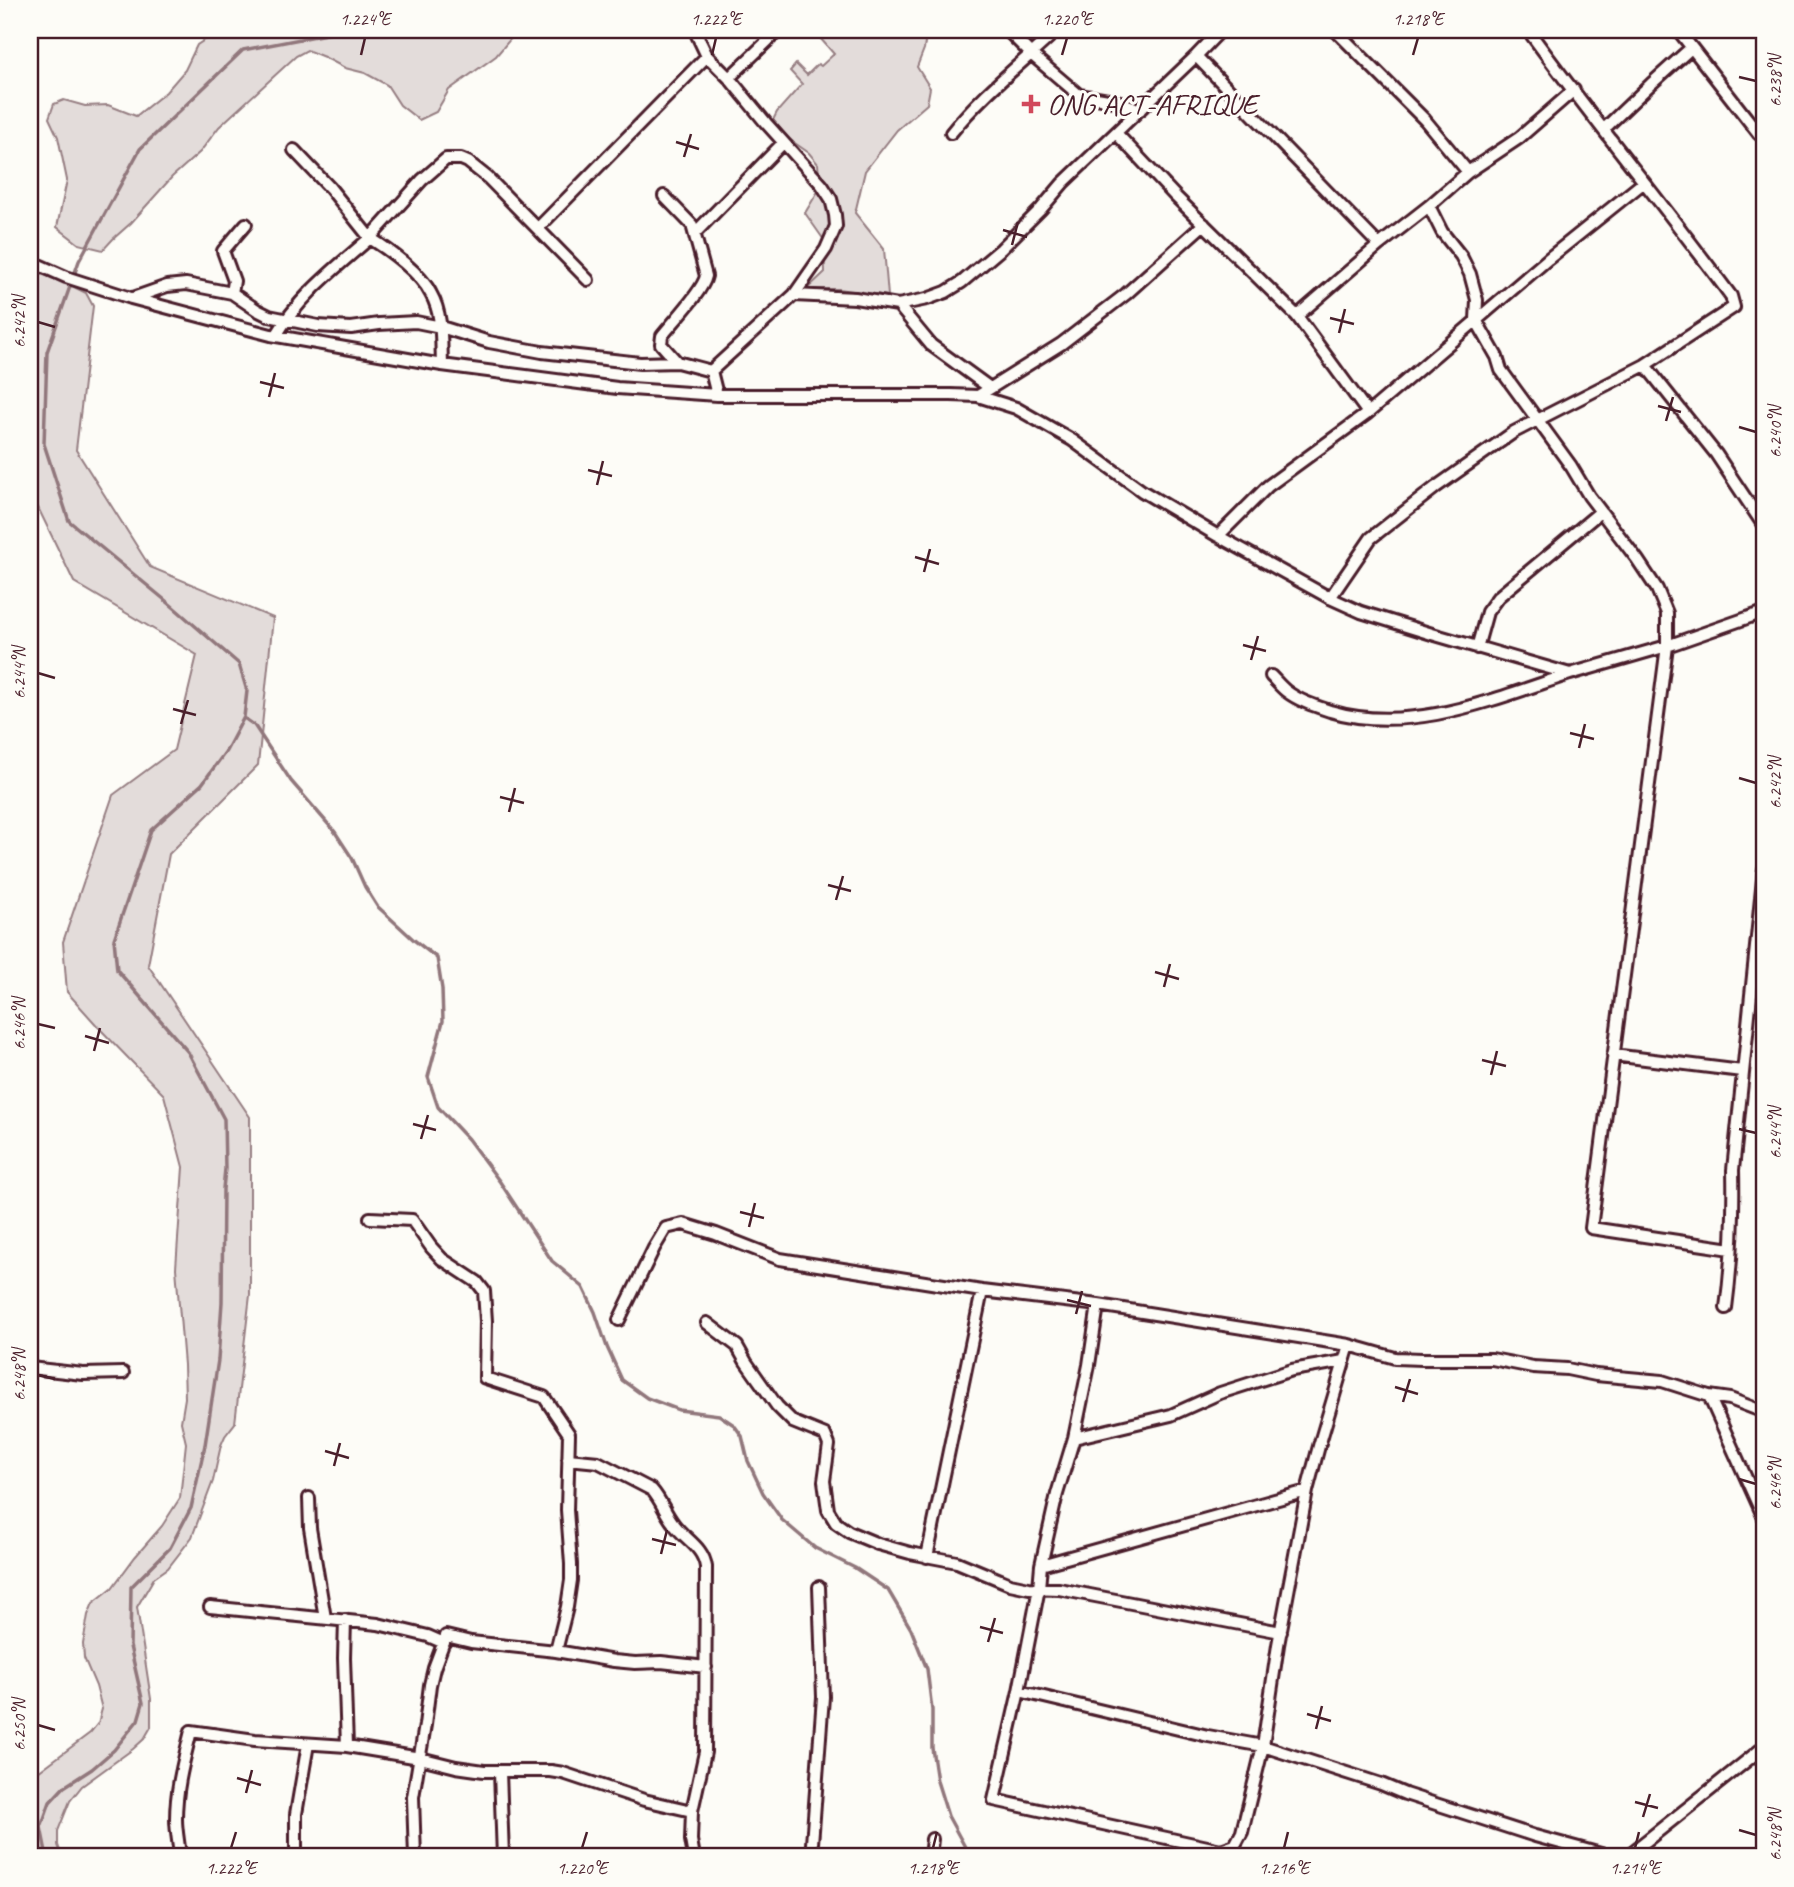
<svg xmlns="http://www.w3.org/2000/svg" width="1794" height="1887" font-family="Caveat,sans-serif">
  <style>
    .green { fill: #e3dcda; stroke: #967e82; stroke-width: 2 }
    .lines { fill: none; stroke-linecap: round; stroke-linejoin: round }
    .stream { stroke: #91777b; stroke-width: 3.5 }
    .minor-casing { stroke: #4a1f2b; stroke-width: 16 }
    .minor { stroke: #fdfcf7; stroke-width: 10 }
    .ticks { fill: none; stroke: #4a1f2b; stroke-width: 2.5 }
    .poi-dot { fill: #d1495b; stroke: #fdfcf7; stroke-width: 2.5 }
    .labels { text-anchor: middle; stroke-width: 6; stroke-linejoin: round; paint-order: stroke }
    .poi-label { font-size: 30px; fill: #4a1f2b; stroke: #fdfcf7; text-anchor: start }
    .neatline { fill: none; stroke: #4a1f2b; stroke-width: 2.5 }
    .ticks-label { font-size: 18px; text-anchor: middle; fill: #4a1f2b }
  </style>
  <rect width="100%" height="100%" fill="#fdfcf7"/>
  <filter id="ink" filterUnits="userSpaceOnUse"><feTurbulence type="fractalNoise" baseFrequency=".0143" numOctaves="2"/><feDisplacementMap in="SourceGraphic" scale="14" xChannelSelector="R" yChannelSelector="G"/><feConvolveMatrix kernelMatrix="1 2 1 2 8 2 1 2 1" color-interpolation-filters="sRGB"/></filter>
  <g filter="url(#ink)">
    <path class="green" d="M220 30H518L496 56 449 90 436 112 419 120 400 105 387 85 365 73 345 68 324 57 307 50 296 56 219 127 200 152 172 177 131 223 113 239 103 250 79 244 57 227 67 180 58 137 49 118 54 104 64 100 85 106 108 105 136 116 166 92 185 70 197 45Z
      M829 30H927L924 49 917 67 930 88 927 104 897 130 865 171 855 213 884 249 888 296 839 289H807L825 272 824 240 805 213 820 188 818 164 809 153 789 139 773 120 777 112 802 84 790 71 796 64 807 75 818 64 821 66 834 54 820 38Z
      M35 272 60 280 86 293 93 306 76 450 150 567 273 618 258 765 169 854 148 965 250 1117V1295L235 1423 225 1436 221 1445 213 1481 192 1537 168 1568 154 1578 137 1607 151 1699V1727L144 1739 133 1749 82 1786 70 1801 58 1831V1845L62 1857H30V1778L90 1733 98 1723 102 1709 96 1686 84 1658 83 1644 88 1615 93 1603 112 1588 135 1557 162 1526 180 1498 186 1443 181 1422 185 1398 184 1365 176 1268 183 1167 164 1095 101 1030 67 992 63 942 113 795 174 750 197 655 74 582 30 491V274Z"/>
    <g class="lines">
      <path class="stream" d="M244 718 254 725 291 781 335 832 352 858 365 887 377 906 414 940 437 958 442 989 443 1021 428 1077 438 1107 468 1139 500 1182 552 1261 583 1287 595 1312 607 1347 622 1380 647 1398 679 1410 719 1415 734 1425 742 1436 748 1461 763 1493 782 1520 815 1548 855 1568 888 1590 911 1629 927 1669 932 1710V1748L937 1781 948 1816 965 1847 967 1857
        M47 1857 41 1827 50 1802 64 1787 92 1769 114 1750 138 1720 143 1703 130 1646 131 1587 170 1548 191 1508 205 1445 218 1360 222 1302 223 1189 225 1169 224 1119 188 1052 117 970 114 939 151 830 202 784 226 751 244 717 247 691 239 664 171 605 69 521 44 444 47 352 79 261 140 149 243 50 347 30"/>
      <g class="minor-casing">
        <path id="minor" d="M698 30 697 35 707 56 729 78 766 123 822 185 831 199 835 215 836 226 826 249 794 295
          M1007 30 1031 54 1079 95 1120 102 1140 110
          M1335 30 1425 120 1468 172
          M1678 30 1759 134
          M1196 56 1379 245
          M729 78 779 30
          M1604 129 1651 84 1691 48
          M951 133C982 94 1021 64 1057 30
          M1116 133 1175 196 1297 316 1368 413
          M294 150 330 188 370 238 422 180 446 159H461L468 162 488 178 588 280
          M664 196 692 225 706 276C703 291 673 322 662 336L661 344 677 362
          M1429 206 1442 232 1461 256 1470 274 1477 300 1476 320 1497 357 1501 370 1571 466 1589 496 1637 559 1657 589 1667 613V646L1591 1228 1731 1249
          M538 228 707 56
          M695 233 783 143
          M30 261 66 277 131 298 271 335 442 365 617 388 717 395H951L978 396 1016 408 1072 440 1142 491 1218 536 1330 598 1361 612 1432 634 1570 674 1667 646 1764 612
          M232 293 234 281 223 251 246 224
          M133 298 167 286 186 284 232 293 257 310 269 316 318 326 351 328 379 324 416 322 441 327 489 342 542 352 640 363 677 362 711 371 794 295 855 298 898 305 927 299 946 292 962 282 1001 249 1041 209 1063 183 1196 56 1221 30
          M898 305 931 345 990 388
          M1297 316 1379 245 1429 206 1468 172 1519 138 1574 90
          M276 336C299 296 336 268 370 238 389 250 421 273 431 294 443 315 441 341 442 365
          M1645 365 1716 454 1764 526
          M711 371 717 395
          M978 396 1061 344 1126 294 1204 224
          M1218 536 1268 486 1368 413 1548 259 1644 182
          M1330 598 1371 538 1436 487 1514 432 1645 365 1734 307 1731 296C1665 206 1593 120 1528 30
          M1477 648 1487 612 1498 597 1600 512
          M1271 676C1276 681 1281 687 1286 691 1299 701 1315 706 1330 711 1410 735 1494 699 1570 674
          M1613 1055 1742 1071
          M370 1218 412 1220 431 1247 442 1259 477 1282 484 1291 486 1321 485 1378 544 1397 569 1434 567 1510 571 1564V1580L567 1607 556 1651
          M1726 1308C1732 1263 1734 1216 1733 1170L1764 869
          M619 1320 654 1248 666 1228 683 1224 716 1234 780 1259 982 1291 1098 1305
          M707 1323 737 1346 746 1362 777 1406 793 1422 825 1435 829 1445 824 1481 828 1510 836 1523 849 1532 878 1544 910 1553 957 1562 1010 1584 1029 1588 1059 1589 1281 1632
          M30 1368 83 1374 123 1373
          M1709 1396 1764 1518
          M1074 1438 1089 1365 1098 1305 1349 1345 1395 1358 1422 1359H1492L1533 1367 1567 1369 1596 1375 1662 1381 1709 1396 1730 1399 1764 1412
          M568 1459 598 1462 652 1490C661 1500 665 1513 673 1523 685 1540 703 1546 706 1567L705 1752 692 1811 691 1840 694 1857
          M1307 1491 1041 1565 1039 1588 1019 1691 994 1800 1221 1850 1235 1845 1242 1832 1263 1746 1278 1645 1307 1491 1319 1446 1349 1345
          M309 1498 310 1528 325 1618
          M927 1557 982 1291
          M1041 1565 1057 1494 1074 1438 1171 1415 1220 1393 1292 1370 1344 1361
          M210 1607 378 1624 428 1636 444 1643
          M345 1620 344 1658 347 1746
          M1019 1691 1208 1736 1263 1746 1381 1784 1405 1794 1535 1836 1612 1857
          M500 1772 503 1857
          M180 1857C179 1844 176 1831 176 1819 176 1788 184 1760 191 1731L255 1740 347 1746 420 1758 456 1767 484 1771H551L563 1773 644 1800 692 1811
          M296 1857V1814L308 1744
          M415 1857 413 1797 425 1725 430 1685 434 1668 446 1636 471 1642 556 1651 614 1661 635 1663 661 1662 706 1667
          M811 1857 823 1697 819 1587
          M930 1857 932 1839
          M1626 1857 1764 1747"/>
      </g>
      <use href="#minor" class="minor"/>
    </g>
  </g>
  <path class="ticks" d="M361 55 365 38M712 55 716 38M1062 55 1067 38M1413 55 1418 38M1739 77 1756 81M676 142 699 149M684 157 691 134M1003 230 1027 237M1012 245 1018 222M1330 318 1354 324M38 322 55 327M1339 333 1345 309M260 382 284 388M269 397 275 373M1658 406 1681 412M1666 421 1673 397M1739 427 1756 432M588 470 612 476M597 485 603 461M915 557 939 564M924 572 930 549M1243 645 1266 651M1251 660 1258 636M38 673 55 678M173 709 196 715M181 724 188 700M1570 733 1594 739M1579 748 1585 724M1739 778 1756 783M500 797 524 803M509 812 515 788M828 885 851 891M836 900 843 876M1155 972 1179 979M1164 987 1170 964M38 1024 55 1028M85 1036 109 1043M94 1051 100 1028M1482 1060 1506 1066M1491 1075 1497 1051M413 1124 436 1130M1739 1129 1756 1133M421 1139 428 1115M740 1212 764 1218M749 1227 755 1203M1067 1300 1091 1306M1076 1314 1082 1291M38 1375 55 1379M1395 1387 1418 1394M1403 1402 1410 1379M325 1451 349 1458M334 1466 340 1443M1739 1479 1756 1484M652 1539 676 1545M661 1554 667 1530M980 1627 1003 1633M988 1642 995 1618M1307 1714 1331 1721M38 1725 55 1730M1316 1729 1322 1706M237 1778 261 1785M246 1793 252 1770M1635 1802 1658 1808M1643 1817 1650 1794M1739 1830 1756 1835M231 1848 236 1832M582 1848 587 1832M933 1848 937 1832M1284 1848 1288 1832M1635 1848 1639 1832"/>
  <path class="poi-dot" d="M1027.5 93.5h7v7h7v7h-7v7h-7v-7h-7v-7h7z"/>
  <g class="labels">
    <g class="poi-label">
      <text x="1047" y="114">ONG ACT-AFRIQUE</text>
    </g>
  </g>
  <rect width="1794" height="1887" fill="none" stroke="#fdfcf7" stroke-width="77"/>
  <rect x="38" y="38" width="1718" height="1810" class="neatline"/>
  <g class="ticks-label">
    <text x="365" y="25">1.224°E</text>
    <text x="716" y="25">1.222°E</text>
    <text x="1067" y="25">1.220°E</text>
    <text x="1418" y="25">1.218°E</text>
    <text transform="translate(1775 81) rotate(-90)" y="6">6.238°N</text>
    <text transform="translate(19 322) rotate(-90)" y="6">6.242°N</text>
    <text transform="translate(1775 432) rotate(-90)" y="6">6.240°N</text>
    <text transform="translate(19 673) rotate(-90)" y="6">6.244°N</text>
    <text transform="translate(1775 783) rotate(-90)" y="6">6.242°N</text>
    <text transform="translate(19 1024) rotate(-90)" y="6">6.246°N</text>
    <text transform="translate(1775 1133) rotate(-90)" y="6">6.244°N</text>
    <text transform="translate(19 1375) rotate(-90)" y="6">6.248°N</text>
    <text transform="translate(1775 1484) rotate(-90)" y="6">6.246°N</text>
    <text transform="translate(19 1725) rotate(-90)" y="6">6.250°N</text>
    <text transform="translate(1775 1835) rotate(-90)" y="6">6.248°N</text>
    <text x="231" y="1874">1.222°E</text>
    <text x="582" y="1874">1.220°E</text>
    <text x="933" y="1874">1.218°E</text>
    <text x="1284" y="1874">1.216°E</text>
    <text x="1635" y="1874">1.214°E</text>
  </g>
</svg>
